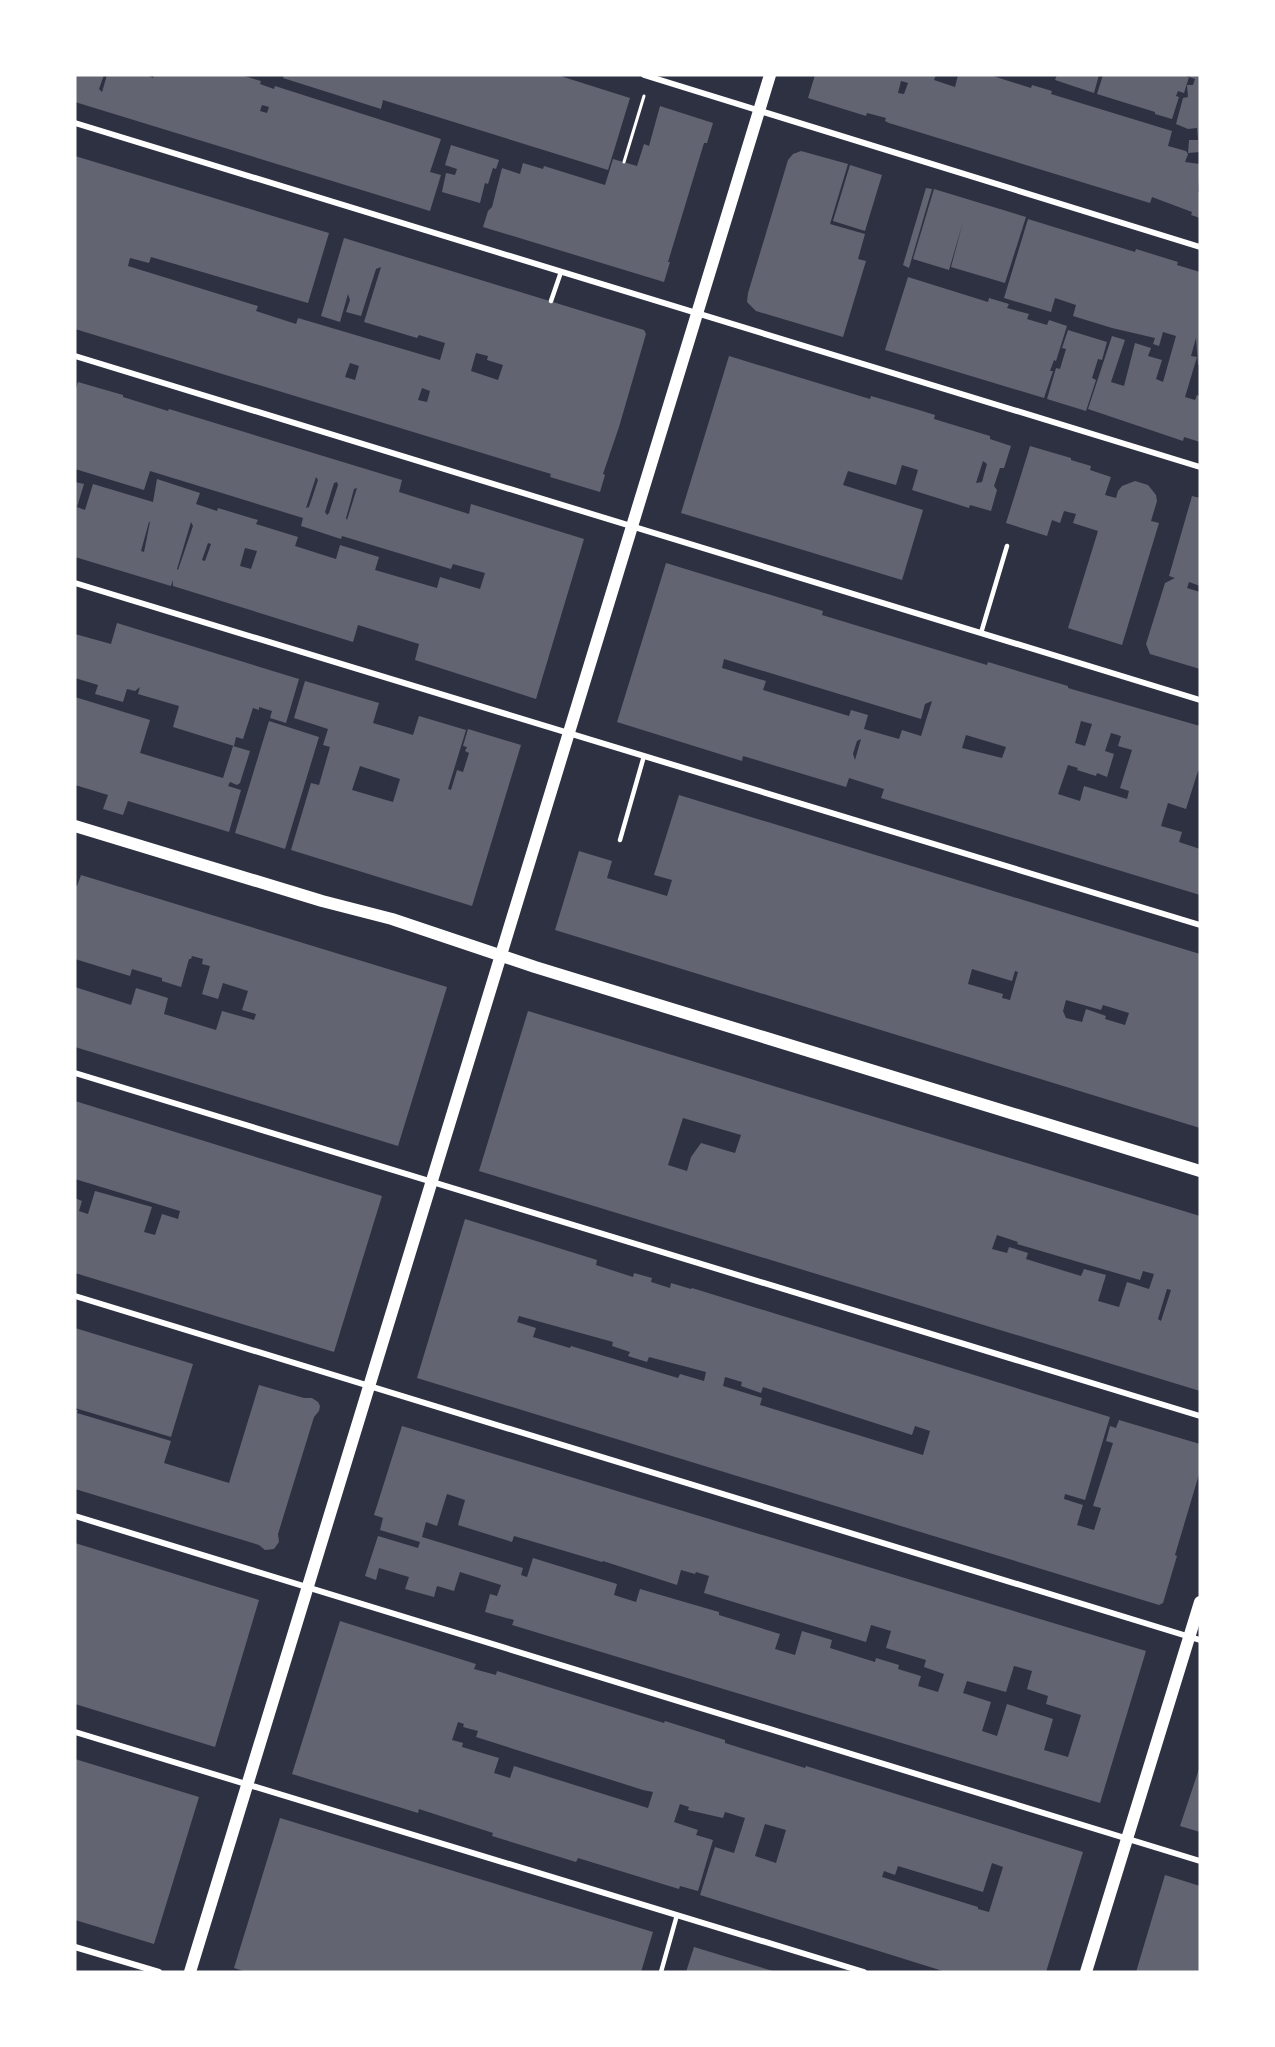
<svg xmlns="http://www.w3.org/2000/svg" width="1275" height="2047" font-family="Montserrat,sans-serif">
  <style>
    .building { fill: #626471; fill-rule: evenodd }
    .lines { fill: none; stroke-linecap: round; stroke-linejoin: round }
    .path { stroke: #fff; stroke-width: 3 }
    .service { stroke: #fff; stroke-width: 4.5 }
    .minor { stroke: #fff; stroke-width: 6 }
    .secondary { stroke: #fff; stroke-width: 12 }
  </style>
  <rect width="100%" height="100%" fill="#2d3142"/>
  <path class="building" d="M75 75H104L99 89 102 92 107 75H147L153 78 154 75H241L261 81 260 84 274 89 275 86 441 139 430 172 441 175 430 211 75 102ZM262 105 269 107 267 113 260 111Z
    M284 75H557L630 98 608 170 383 100 381 109 283 78Z
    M815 75H936L934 80 955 87 958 75H990L1031 88 1032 85 1052 91 1051 94 1172 131 1168 146 1186 151 1188 154 1185 162 1200 164 1198 192H1200V218L1191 215 1192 212 1152 197 1150 203 889 123 885 121 886 118 867 113 866 116 808 98ZM901 81 908 83 904 94 898 93Z
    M1057 75H1099L1094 93 1055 80Z
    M1103 75H1182L1189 77 1184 93 1178 91 1176 96 1179 97 1172 119 1155 114V112L1097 94Z
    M1190 75H1200V152L1188 153 1189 140H1198L1197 128 1188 129 1176 124 1183 98 1188 97 1187 85H1193L1195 79 1189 77Z
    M660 106 713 123 707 143H704L668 262H670L664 282 483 227 488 211 492 207 502 168 520 174 523 163 543 169 544 166 605 185 613 159 637 166 644 144 649 146Z
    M451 145 499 160 496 169 493 168 488 184 485 183 480 203 442 192 446 173 455 175 457 169 445 165Z
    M801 151 848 164 830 224 865 234 858 259 866 261 843 337 756 311 747 302 748 293 788 160 793 154Z
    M75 156 329 233 308 303 151 257 149 263 130 258 128 266 258 306 256 311 296 324 298 318 440 360 445 343 419 335 417 338 364 322 381 267 376 269 361 316 346 312 350 300 348 294 340 322 321 316 344 238 644 330 646 334 619 427 603 474 605 475 600 492 550 477 551 474 75 329ZM476 353 488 356 487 360 503 365 498 380 471 371ZM350 363 359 366 355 380 345 377ZM422 388 430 391 427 402 418 400Z
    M850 165 882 175 865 231 833 221Z
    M926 188 932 189 909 268 903 265Z
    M934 189 1026 217 1005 283 951 267 963 222 949 270 913 259Z
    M1028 219 1135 252 1136 249 1178 262 1177 265 1200 272V365H1198L1196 338 1191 356 1197 357 1185 397 1195 400 1197 395 1200 396V442L1184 437 1183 441 1088 409 1112 336 1125 340 1111 382 1124 386 1135 343 1151 348 1148 356 1162 360 1156 379 1163 382 1176 336 1163 332 1159 346 1153 344 1155 338 1112 328 1073 316 1076 305 1055 298 1051 312 1004 298Z
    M908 277 988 302 989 298 1009 304 1007 308 1029 314 1027 319 1047 325 1049 320 1067 326 1056 361 1054 360 1050 371H1053L1044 398 885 350Z
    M1068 330 1107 342 1102 360 1098 359 1092 378 1096 380 1086 411 1047 399 1056 368 1060 369 1066 349 1062 348Z
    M729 356 870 399 871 396 919 410 935 415 934 419 990 436V439L1011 446 1004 468H1000L994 486 997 490 991 511 970 505 969 508 912 490 918 470 902 465 896 485 848 471 843 485 923 510 902 580 681 513ZM983 461 987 464 982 482 976 483Z
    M78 382 123 395V397L168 411 169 409 402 480 399 492 469 514 471 504 584 539 536 699 415 660 419 644 358 625 353 642 173 586V580L171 586 75 557V482L84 484 77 507 85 510 93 484 153 502 157 479 200 493 196 504 217 511 218 508 258 520 256 524 298 537 295 546 336 559 340 545 379 557 375 570 437 588 440 577 480 589 485 573 453 564 451 569 342 536 341 539 301 526 303 518 150 471 144 490 75 469V392ZM316 477 318 480 309 507 306 508ZM337 482 338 485 329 513 327 515 325 512 334 483ZM357 488 347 520 346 518 350 504 354 489ZM149 522H150L144 552 141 551ZM191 522 193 526 178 570 177 569ZM208 543 211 544 205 561 202 560ZM245 548 257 551 251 569 240 566Z
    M1030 446 1071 458V460L1091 466 1090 470 1111 477 1105 495 1116 498 1118 491 1122 486 1135 481 1148 485 1156 495 1157 501 1151 521 1159 523 1122 645 1068 628 1098 531 1073 523 1076 514 1064 511 1060 523 1052 520 1047 536 1006 523Z
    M1192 496 1200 498V586L1189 582 1187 588 1200 592V669L1150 654 1146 644 1165 583 1175 578 1169 576Z
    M666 563 823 611 822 615 987 665 988 662 1068 686V688L1200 726V772L1198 771 1186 809 1168 803 1161 826 1182 832 1179 842 1200 849V895L881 798 884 789 849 778 846 787 743 756 742 761 617 722ZM724 659 921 719 925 704 932 701 921 736 902 730 899 739 864 729 868 715 851 710 849 716 763 690 766 681 722 668ZM1081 721 1092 724 1085 746 1075 743ZM1111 733 1121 736 1118 746 1132 750 1120 788 1129 791 1127 799 1084 786 1080 801 1058 794 1068 765 1078 768 1077 770 1096 776 1097 773 1107 777 1114 754 1105 751ZM966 735 1006 747 1002 758 962 748ZM861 739 855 760 853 754 857 741Z
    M117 623 299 679 286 723 270 718 272 711 259 707V710L253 708 243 739 236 737 234 746 173 727 179 706 138 694 140 687 135 691 127 689 123 702 95 694 98 685 75 678V634L111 644Z
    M305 681 379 703 373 723 390 728 413 735 419 716 466 730 448 789 451 790 457 770 463 772 469 753 465 751 467 747 463 746 468 729 521 745 472 906 291 850 311 783 319 785 330 747 323 745 328 729 294 718ZM360 766 400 779 393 802 352 790Z
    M75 697 150 720 140 753 223 778 233 746 250 751 240 783 237 785 230 782 228 786 241 790 229 832 128 801 123 815 103 809 108 795 75 785Z
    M269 721 319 737 285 849 235 833Z
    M679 795 1200 954V1128L555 930 579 851 612 861 607 878 667 896 672 880 654 875ZM972 969 1012 981 1015 971 1018 972 1010 1000 1002 998 1003 994 968 984ZM1066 1000 1101 1010 1103 1005 1129 1013 1125 1025 1105 1019 1106 1016 1086 1009 1082 1022 1066 1018 1063 1011Z
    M81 875 447 987 398 1146 75 1047V987L131 1005 136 988 168 998 164 1014 216 1030 222 1011 254 1020 256 1014 242 1010 248 991 223 983 218 999 202 994 210 966 202 964 203 959 192 956 191 959H189L181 987 162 981V978L132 969 130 976 75 959V885L77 886Z
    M528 1011 1200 1216V1391L479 1171ZM683 1118 741 1135 735 1153 701 1143 691 1157 687 1171 668 1165ZM997 1235 1018 1242 1017 1244 1140 1280 1143 1271 1154 1274 1149 1289 1127 1282 1119 1307 1098 1301 1106 1275 1084 1269 1081 1276 1026 1259 1028 1253 1009 1247 1007 1253 992 1249ZM1167 1289 1171 1290 1161 1321 1158 1319Z
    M75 1101 382 1196 334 1352 75 1273V1198L82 1201 79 1211 88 1214 95 1191 152 1207 144 1232 155 1235 162 1214 178 1219 180 1211 75 1179Z
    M465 1219 597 1260 596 1265 633 1277 634 1273 652 1278 651 1282 670 1288 671 1283 691 1289 692 1288 1110 1417 1085 1500 1065 1494 1064 1499 1083 1505 1077 1525 1094 1530 1101 1508 1093 1506 1113 1443 1106 1441 1110 1426 1116 1428 1119 1420 1200 1444V1471L1175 1555 1177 1556 1163 1603 1159 1605 417 1378ZM519 1316 613 1342 612 1346 630 1352 628 1356 647 1362 649 1357 706 1372 704 1381 680 1374 678 1378 571 1346 570 1348 533 1337 536 1328 517 1322ZM725 1377 742 1382 741 1386 761 1393 763 1387 912 1435 915 1426 930 1431 923 1455 760 1405 762 1398 723 1386Z
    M75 1328 193 1364 171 1437 75 1408Z
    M259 1385 304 1398H312L318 1402 320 1406 319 1411 314 1417 278 1534 279 1542 274 1549 265 1550 259 1545 75 1489V1410H78L77 1413 171 1441 164 1463 229 1483Z
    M402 1426 1146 1651 1100 1803 512 1625 514 1620 485 1612 490 1594 497 1596 501 1585 460 1572 454 1591 437 1586 434 1597 405 1589 409 1577 379 1568 376 1580 365 1576 378 1536 418 1548 420 1542 380 1530 383 1518 374 1515ZM447 1494 465 1500 458 1525 512 1542 514 1536 602 1562 603 1561 677 1585 681 1570 695 1574 696 1572 709 1576 704 1593 866 1642 871 1625 891 1631 886 1648 926 1660 924 1667 944 1674 938 1692 918 1686 921 1676 898 1669 899 1665 876 1658 875 1662 830 1648 832 1640 802 1631 795 1655 775 1649 780 1634 719 1615V1612L640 1589 636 1602 614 1595 617 1584 533 1558 527 1577 521 1575 523 1568 422 1537 426 1522 437 1526ZM1014 1666 1032 1671 1027 1689 1048 1696 1046 1704 1081 1715 1068 1757 1044 1750 1053 1719 1007 1704 997 1736 982 1731 991 1702 963 1693 967 1681 1006 1692Z
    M75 1543 259 1600 215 1747 75 1704Z
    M340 1621 476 1664 474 1669 496 1675 497 1671 664 1723 665 1721 725 1740V1743L805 1768 806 1766 1083 1852 1046 1972H946L700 1895 715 1847 734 1853 745 1818 725 1812 723 1818 688 1810 689 1807 680 1804 674 1822 698 1830 696 1835 713 1840 698 1891 680 1886 679 1889 578 1858 576 1862 492 1836 493 1833 459 1822 419 1809 418 1813 292 1774ZM458 1722 464 1724 463 1727 478 1731 476 1737 643 1790 653 1792 648 1808 514 1766 510 1778 494 1773 499 1758 462 1747 463 1743 452 1740ZM765 1824 786 1830 776 1863 755 1856ZM992 1863 1003 1867 989 1912 978 1909V1907L882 1877 884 1871 895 1875 898 1866 983 1892Z
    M75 1759 199 1797 154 1944 75 1920Z
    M1200 1766V1832L1180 1826Z
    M280 1818 653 1932 641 1972H247L234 1968Z
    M1165 1875 1200 1886V1972H1136Z
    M694 1947 773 1971V1972H686Z"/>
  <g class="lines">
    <path class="path" d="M624 162 644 96"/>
    <path class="service" d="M551 301 561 272
      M981 633 1007 546
      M620 840 644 756
      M661 1972 677 1915"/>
    <path class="minor" d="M644 75 1200 247
      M75 123 1200 467
      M75 356 1200 700
      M75 583 1200 925
      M75 1073 1200 1416
      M75 1296 1200 1640
      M75 1516 1200 1861
      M75 1732 864 1972
      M75 1947 159 1972"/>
    <path class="secondary" d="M75 826 322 901 392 919 535 967 1200 1171
      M190 1972 770 75
      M1086 1972 1200 1602"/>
  </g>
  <rect width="1275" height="2047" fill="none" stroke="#ffffff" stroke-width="153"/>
</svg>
